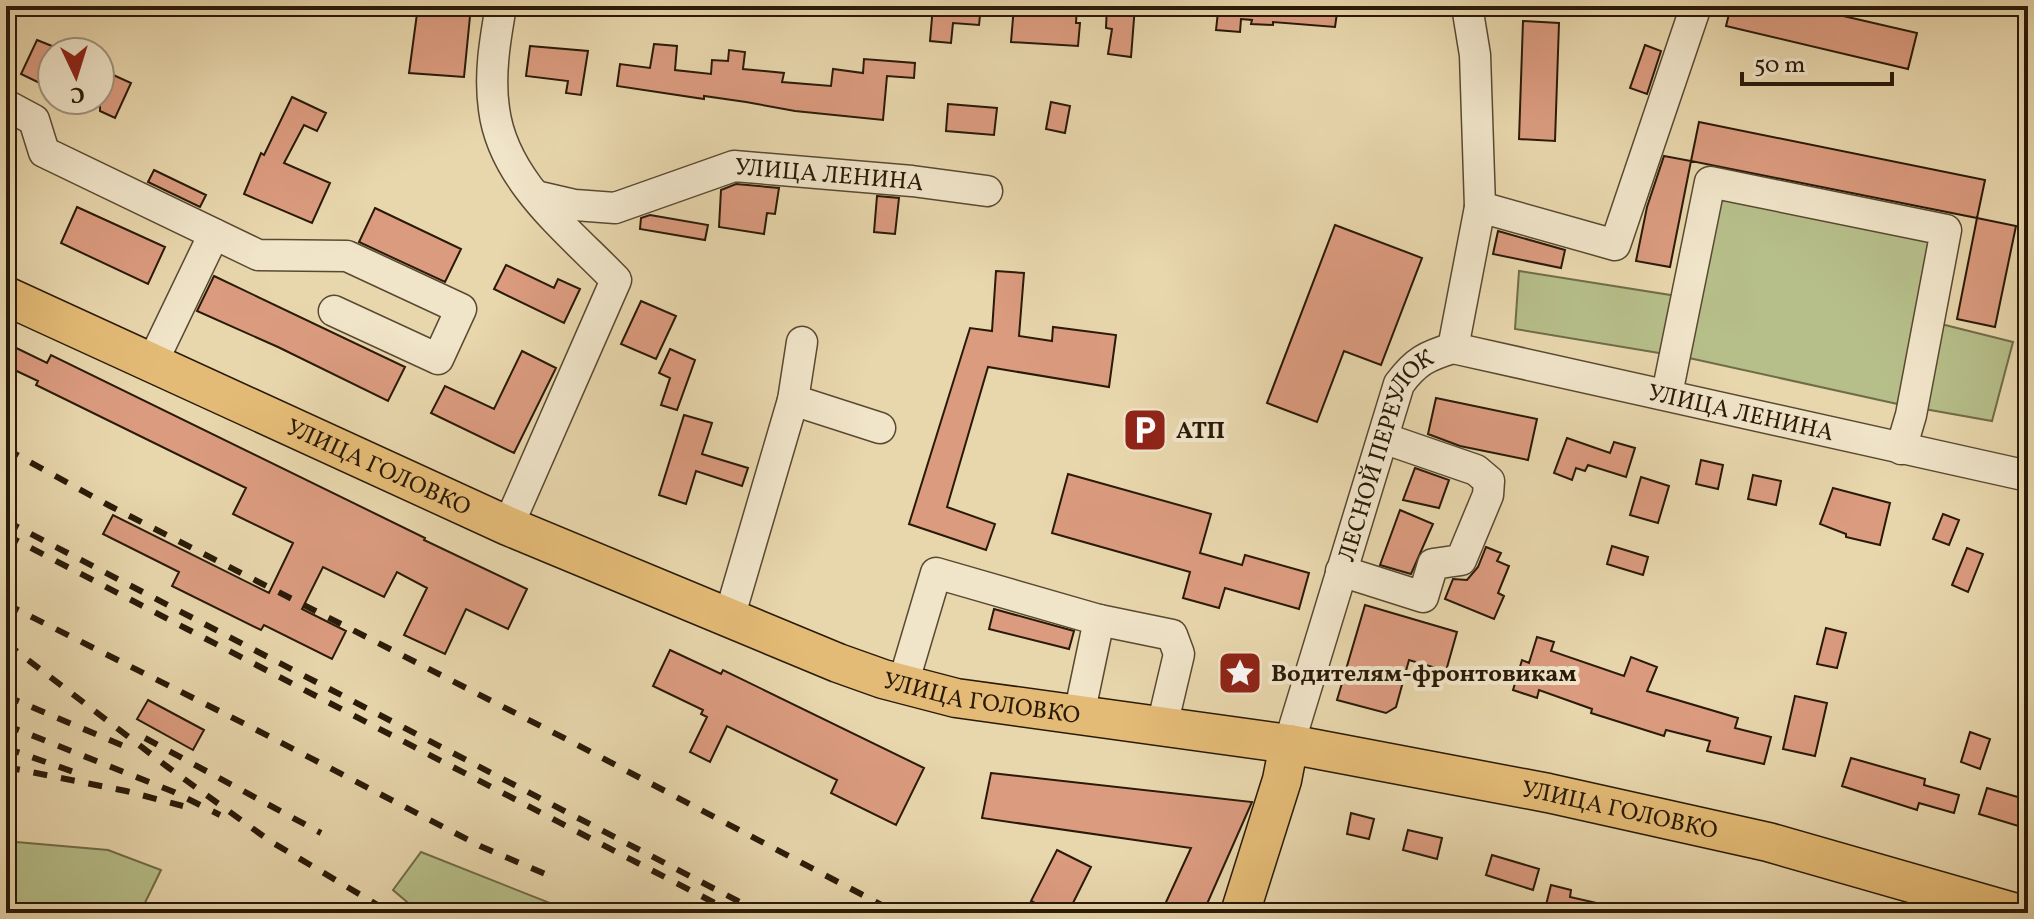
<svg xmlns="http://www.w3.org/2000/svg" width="2034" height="919" font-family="Vollkorn,serif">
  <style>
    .green { fill: #b6be89; stroke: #706c48; stroke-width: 2 }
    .building { fill: #db9b7f; stroke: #291a08; stroke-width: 2 }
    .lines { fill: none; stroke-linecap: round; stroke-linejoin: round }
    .minor-casing { stroke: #594931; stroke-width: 33 }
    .major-casing { stroke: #291a08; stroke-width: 41 }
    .minor { stroke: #f0e4c9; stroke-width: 30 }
    .major { stroke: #e4bb76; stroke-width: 38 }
    .rail { stroke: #291a08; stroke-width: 6; stroke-dasharray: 14 14; stroke-linecap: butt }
    .labels { text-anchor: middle; stroke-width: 8; stroke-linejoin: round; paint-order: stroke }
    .street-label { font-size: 24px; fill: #291a08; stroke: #f0e4c9 }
    .poi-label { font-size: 24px; font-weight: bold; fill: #291a08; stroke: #f0e4c9; text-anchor: start }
  </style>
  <rect width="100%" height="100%" fill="#e8d6ac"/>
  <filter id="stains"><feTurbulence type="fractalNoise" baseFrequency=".0025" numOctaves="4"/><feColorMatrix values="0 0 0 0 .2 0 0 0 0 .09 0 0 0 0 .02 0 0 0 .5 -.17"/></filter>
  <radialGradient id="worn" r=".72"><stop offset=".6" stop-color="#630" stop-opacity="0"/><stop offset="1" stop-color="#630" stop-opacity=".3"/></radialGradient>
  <path class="green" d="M1716 191 1940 234 1921 319 2013 342 1992 421 1902 405 1689 358 1515 329 1519 271 1696 299Z
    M16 842 108 850 161 870 140 913H6V860Z
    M421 852 575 913H420L393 890Z"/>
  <path class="building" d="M418 6H471L464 77 409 73Z
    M933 6H981L979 25 953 23 951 43 930 41Z
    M1014 6H1077L1076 23H1080L1078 46 1011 42Z
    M1107 6H1135L1131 57 1108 54 1112 29 1106 28Z
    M1231 6H1338L1335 27 1273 22V25L1251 24 1252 20 1241 19 1240 32 1216 30 1218 12 1231 14Z
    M1731 6H1800L1917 33 1908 69 1726 26Z
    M1523 21 1559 23 1555 141 1519 139Z
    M37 40 52 46V89L21 74Z
    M654 44 677 46 675 70 711 74 712 60 728 61 729 50 745 52 743 69 784 73 782 82 831 86 833 69 863 73 864 59 915 63 914 78 887 76 883 120 795 111 746 102 704 96V99L617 86 620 64 650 68Z
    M1645 45 1661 51 1647 94 1630 88Z
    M530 46 588 51 581 95 566 93 568 81 526 76Z
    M100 69 131 83 115 118 100 111Z
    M292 97 326 113 317 131 304 125 284 163 330 183 312 223 244 194 261 153 264 155Z
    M1051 102 1070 106 1065 133 1046 129Z
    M948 104 997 108 994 135 946 131Z
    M1699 122 1985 180 1977 218 1691 161Z
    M1664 156 1691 161 1670 267 1636 261 1647 207Z
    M154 170 206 195 200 207 148 182Z
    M736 184 779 188 775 214 767 213 764 234 719 227 721 190Z
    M877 196 899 198 895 234 874 232Z
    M77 207 165 247 148 284 61 243Z
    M375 208 461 249 445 282 359 242Z
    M650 215 708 225 705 240 640 229 641 218Z
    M1977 218 2016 226 1995 327 1957 319Z
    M1335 225 1422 258 1381 365 1344 351 1317 422 1267 403Z
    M1498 231 1565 250 1561 268 1493 254Z
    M506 265 554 288 558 279 580 289 564 323 494 289Z
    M996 271 1024 273 1019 336 1052 341 1053 327 1116 335 1109 387 988 367 947 507 995 524 986 550 909 524 970 328 992 331Z
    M214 276 405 367 388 401 278 347 197 311Z
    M641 301 676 316 656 359 621 344Z
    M6 343 47 363 51 355 425 538 424 540 527 589 508 629 466 609 445 654 404 635 427 588 397 572 384 597 323 567 302 609 346 631 332 659 264 625 261 630 172 586 179 572 103 534 113 515 269 593 293 543 233 514 246 488 36 385 38 381 6 366Z
    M670 349 695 360 677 410 661 405 670 378 659 373Z
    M522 351 556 368 514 453 431 413 445 386 494 409Z
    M1436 398 1537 419 1528 460 1460 446 1428 434Z
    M684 415 712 423 702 454 748 468 742 486 696 471 686 504 659 495Z
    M1567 438 1610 453 1614 442 1635 448 1626 477 1588 465 1585 471 1576 468 1572 480 1554 473Z
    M1701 460 1723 465 1718 489 1696 484Z
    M1415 468 1449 480 1439 508 1403 500Z
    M1068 474 1211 514 1200 553 1242 565 1245 555 1309 573 1299 609 1225 588 1219 608 1183 598 1190 572 1052 533Z
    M1753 475 1781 481 1776 505 1748 499Z
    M1641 477 1669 486 1658 523 1630 515Z
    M1833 488 1890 503 1880 545 1846 537V534L1820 524Z
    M1400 510 1433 524 1411 574 1380 565Z
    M1943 514 1959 520 1949 545 1933 539Z
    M1612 546 1648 557 1643 575 1607 564Z
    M1486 547 1501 553 1497 561 1509 566 1498 593 1504 596 1494 619 1445 599 1453 579 1467 580 1478 567Z
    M1967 548 1983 554 1968 592 1952 585Z
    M1365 605 1457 632 1446 671 1409 660 1396 707 1386 713 1337 700Z
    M994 609 1074 631 1069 649 989 629Z
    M1826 628 1846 633 1837 668 1817 664Z
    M1537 637 1554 642 1551 651 1624 676 1631 657 1657 667 1647 691 1738 718 1735 728 1771 737 1764 764 1707 751 1710 741 1666 730 1664 736 1591 713 1592 709 1539 690 1537 698 1513 690 1522 660 1529 663Z
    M670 650 721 674 723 670 924 768 896 825 831 793 837 780 727 726 710 762 690 752 707 717 701 714 703 710 653 686Z
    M1795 696 1827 703 1815 756 1783 749Z
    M148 700 204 730 193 750 137 719Z
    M1970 732 1990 739 1980 769 1961 762Z
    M1851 758 1925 779 1924 785 1959 795 1954 813 1919 803 1917 810 1842 786Z
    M991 773 1252 802 1203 913H1161L1191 848 982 818Z
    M1987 788 2028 800V829L1979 814Z
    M1351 813 1374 819 1369 839 1347 834Z
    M1408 830 1442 838 1437 859 1403 850Z
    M1057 850 1091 867 1068 913H1054L1031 901Z
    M1492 855 1539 869 1533 890 1486 875Z
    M1551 885 1571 890 1570 897 1610 906 1609 913H1544Z"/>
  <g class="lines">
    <g class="minor-casing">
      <g id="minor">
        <path d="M501 6C495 40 489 75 494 109 503 181 569 231 616 280L508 526"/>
        <path d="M1467 6 1475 55 1480 207"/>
        <path d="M6 105 34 120 44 152 258 255 347 256 461 309 438 359 334 311"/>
        <path id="s1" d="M536 196 575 205 615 208 734 166 912 181 987 191"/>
        <path d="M1453 348 1480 207 1615 245 1696 6"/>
        <path d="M152 363 214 234"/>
        <path d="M1667 394 1710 182 1946 230 1911 415 1901 449"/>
        <path d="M793 400 802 342"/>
        <path d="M1341 571 1423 597 1433 564 1461 560 1488 495 1489 481 1476 470 1383 438"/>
        <path d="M729 618 793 400 880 428"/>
        <path d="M1099 620 1172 635 1179 654 1162 726"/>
        <path d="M903 684 936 573 1099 620 1079 715"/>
        <path id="s2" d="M1289 744 1399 384C1416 361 1427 356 1453 348L2028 476"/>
      </g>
    </g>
    <g class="major-casing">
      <g id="major">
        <path id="s3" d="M6 296 508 526 838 663 883 679 956 698 1289 744 1548 793 1768 842 2016 913"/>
        <path d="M1240 913 1282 780 1289 744"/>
      </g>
    </g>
    <use href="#minor" class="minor"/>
    <use href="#major" class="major"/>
    <path class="rail" d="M6 449 110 506 568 740 897 913
      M6 521 761 913
      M6 535 734 913
      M6 604 249 726 480 846 550 876
      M6 643 169 768 270 841 391 913
      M6 696 133 750
      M6 725 174 792 220 815
      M145 738 321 833
      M6 748 74 772
      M6 767 126 791 183 806"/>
  </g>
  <defs>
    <g id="parking-square" transform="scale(2.3)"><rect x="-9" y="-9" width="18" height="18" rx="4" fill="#8f2418" stroke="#f0e4c9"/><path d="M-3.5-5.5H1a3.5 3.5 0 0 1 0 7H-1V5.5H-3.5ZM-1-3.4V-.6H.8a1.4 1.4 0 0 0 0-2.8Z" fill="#fff"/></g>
    <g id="sight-square" transform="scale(2.3)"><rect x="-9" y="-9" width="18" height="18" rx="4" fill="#8f2418" stroke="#f0e4c9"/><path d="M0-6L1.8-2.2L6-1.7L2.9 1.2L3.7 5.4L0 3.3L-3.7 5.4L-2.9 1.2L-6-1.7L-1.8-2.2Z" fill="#fff"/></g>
  </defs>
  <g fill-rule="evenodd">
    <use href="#parking-square" x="1145" y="430"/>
    <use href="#sight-square" x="1240" y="673"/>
  </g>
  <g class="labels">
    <g class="street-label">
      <text dy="8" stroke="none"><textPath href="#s1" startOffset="302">УЛИЦА ЛЕНИНА</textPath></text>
      <text dy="8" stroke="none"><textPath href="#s2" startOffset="738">УЛИЦА ЛЕНИНА</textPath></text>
      <text dy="8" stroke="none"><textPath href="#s2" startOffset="306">ЛЕСНОЙ ПЕРЕУЛОК</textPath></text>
      <text dy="8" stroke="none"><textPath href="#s3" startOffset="410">УЛИЦА ГОЛОВКО</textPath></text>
      <text dy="8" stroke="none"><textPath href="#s3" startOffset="1058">УЛИЦА ГОЛОВКО</textPath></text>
      <text dy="8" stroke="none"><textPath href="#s3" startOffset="1706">УЛИЦА ГОЛОВКО</textPath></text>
    </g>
    <g class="poi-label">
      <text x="1176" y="438">АТП</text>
      <text x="1271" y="681">Водителям-фронтовикам</text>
    </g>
  </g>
  <rect width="2034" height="919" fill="none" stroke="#e8d6ac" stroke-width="32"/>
  <rect x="8" y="8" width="2018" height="903" fill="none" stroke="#291a08" stroke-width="4"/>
  <rect x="16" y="16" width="2002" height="887" fill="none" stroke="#291a08" stroke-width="2"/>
  <g transform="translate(76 76) rotate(176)"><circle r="38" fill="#f0e4c9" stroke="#a0937c" stroke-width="2"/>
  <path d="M0-6L14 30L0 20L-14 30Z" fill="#8f2418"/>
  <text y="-12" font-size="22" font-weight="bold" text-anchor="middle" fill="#291a08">С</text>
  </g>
  <path d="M1742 72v12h150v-12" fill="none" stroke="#291a08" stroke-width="4"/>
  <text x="1754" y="72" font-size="24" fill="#291a08" stroke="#f0e4c9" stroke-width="6" paint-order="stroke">50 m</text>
  <rect width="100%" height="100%" filter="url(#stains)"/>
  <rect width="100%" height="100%" fill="url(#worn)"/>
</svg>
